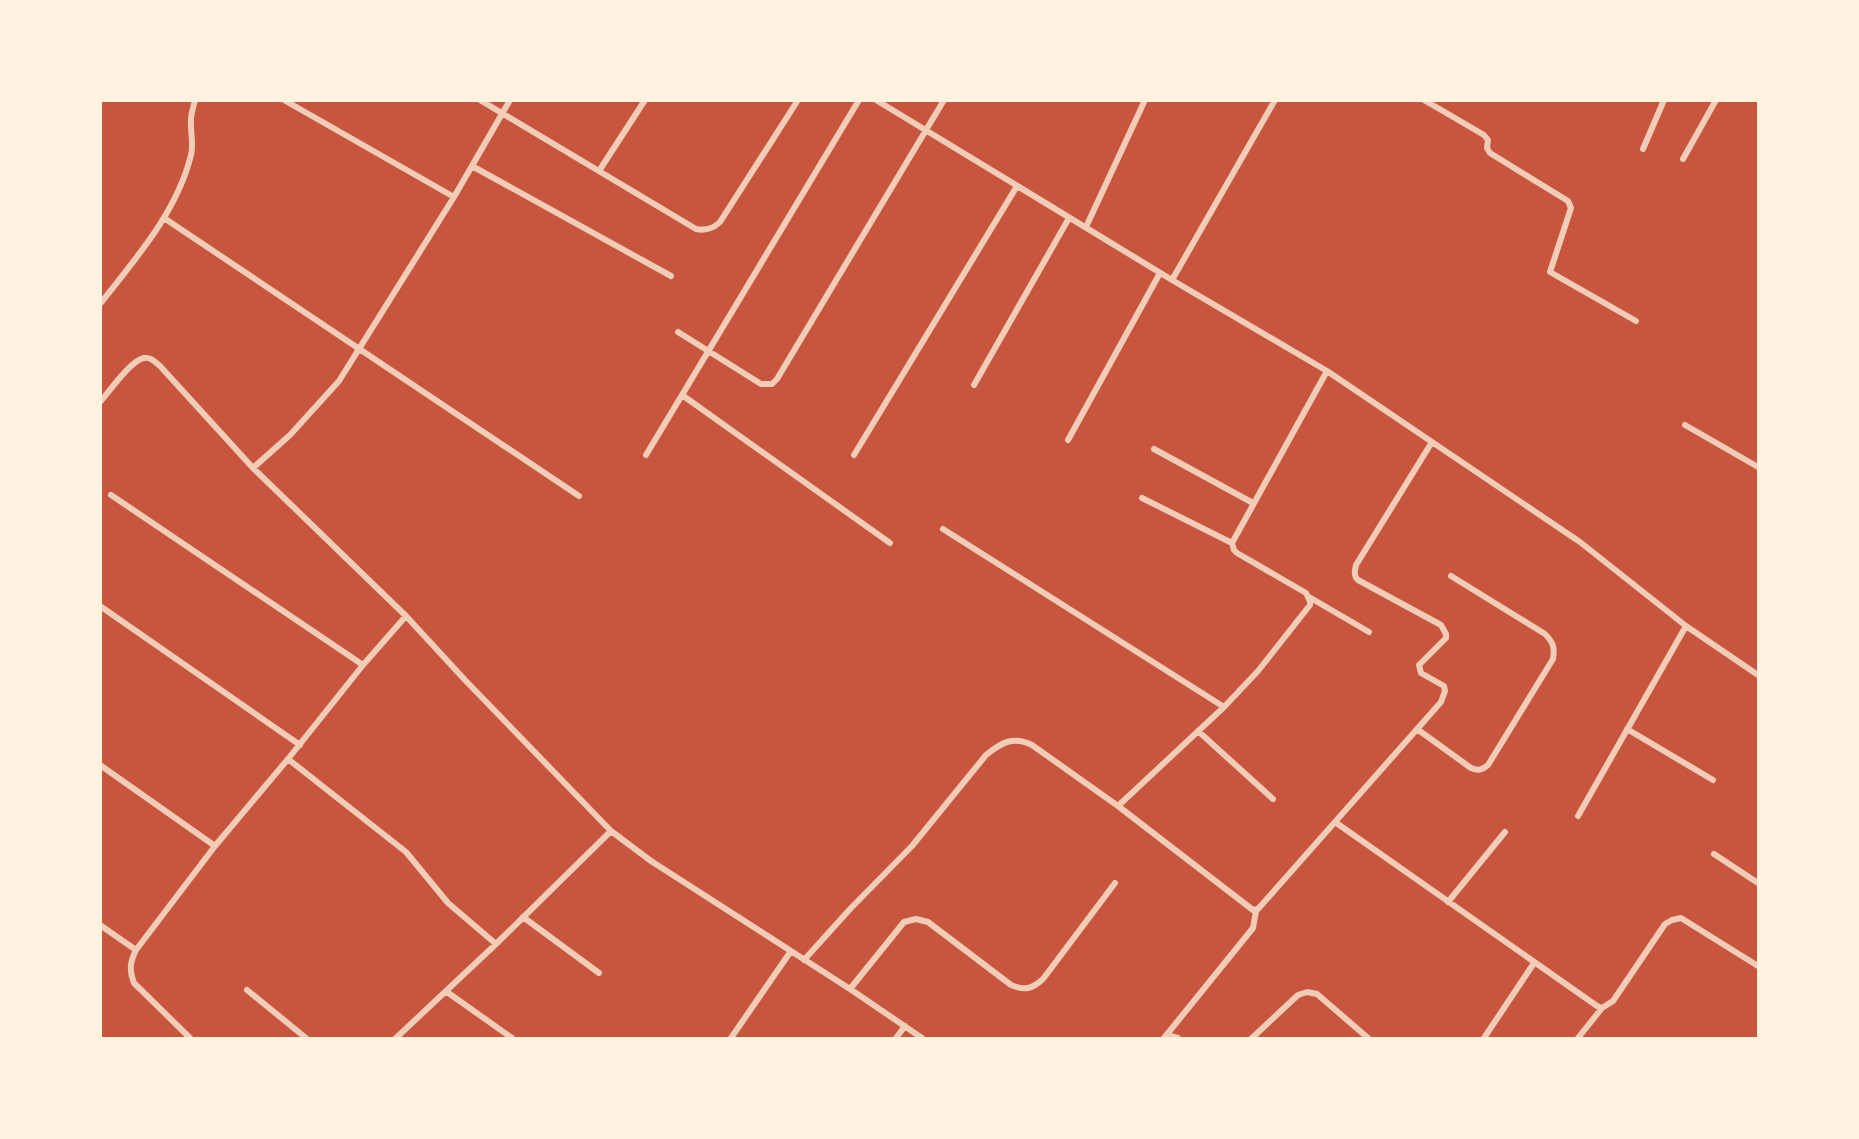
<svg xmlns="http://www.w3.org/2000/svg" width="1859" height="1139" font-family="Karla,sans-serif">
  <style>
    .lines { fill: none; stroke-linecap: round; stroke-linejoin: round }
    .minor { stroke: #f1ccb7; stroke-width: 6 }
  </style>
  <rect width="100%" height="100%" fill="#c8553d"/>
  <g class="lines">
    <path class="minor" d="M284 100 454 197
      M480 100 696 229C706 231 713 229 720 222L798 100
      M876 100 1172 280 1327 371 1580 542 1686 626 1758 675
      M1424 100 1484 135 1488 140 1487 148 1490 153 1568 201 1571 208 1550 272 1636 321
      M1643 149 1664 100
      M1683 159 1716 100
      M472 166 671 276
      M599 171 645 100
      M164 218 579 496
      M1086 227 1145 100
      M1172 280 1275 100
      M100 304C136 258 177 212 191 155 194 143 190 131 191 119 191 113 194 106 195 100
      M678 332 761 384H772L777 379 944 100
      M974 385 1069 218
      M682 395 890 543
      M100 402C109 392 131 360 144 358 151 357 155 362 160 366L253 468 406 616 465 680 611 831 651 861 850 989 922 1038
      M1685 425 1758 467
      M1068 440 1160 273
      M1154 449 1253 503
      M646 455 859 100
      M854 455 1017 186
      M253 468 290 435 339 381 454 197 510 100
      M111 495 363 665
      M1142 498 1232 543
      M943 529 1224 707
      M1309 597 1369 632
      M100 606 300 745
      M1417 729 1471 768C1478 771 1482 770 1488 765L1553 659C1555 647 1553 642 1545 634L1451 576
      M1627 729 1713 780
      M1198 731 1273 799
      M288 759 406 852 448 903 496 944
      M100 765 215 846
      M1118 806 1224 707 1258 671 1310 605V601L1306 593 1237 553 1234 550 1232 543 1327 371
      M1578 816 1686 626
      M1335 822 1597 1006 1602 1008 1613 1001 1665 924 1672 920 1681 918 1758 966
      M1714 854 1758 883
      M1448 902 1505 832
      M523 917 599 973
      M100 925 136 950
      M804 960 851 908 912 846 986 755C1002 742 1013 736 1032 745L1118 806 1253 910 1258 909 1441 702 1445 691 1444 686 1421 673 1419 665 1446 638V634L1441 625 1358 580C1353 575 1355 571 1356 565L1432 442
      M850 989 904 922 916 919 928 922 1011 985C1025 991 1032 989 1043 979L1115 883
      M247 990 306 1038
      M447 992 512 1038
      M190 1038 134 983C129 970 130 962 136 950L215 846 288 759 363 665 406 616
      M396 1038 496 944 611 831
      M731 1038 791 951
      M896 1038 905 1026
      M1164 1038 1253 928 1256 911
      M1165 1038 1171 1036 1178 1038
      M1252 1038 1298 995 1307 992 1317 994 1368 1038
      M1484 1038 1534 963
      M1578 1038 1602 1008"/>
  </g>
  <rect width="1859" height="1139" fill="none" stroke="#fff3e0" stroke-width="204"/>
</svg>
